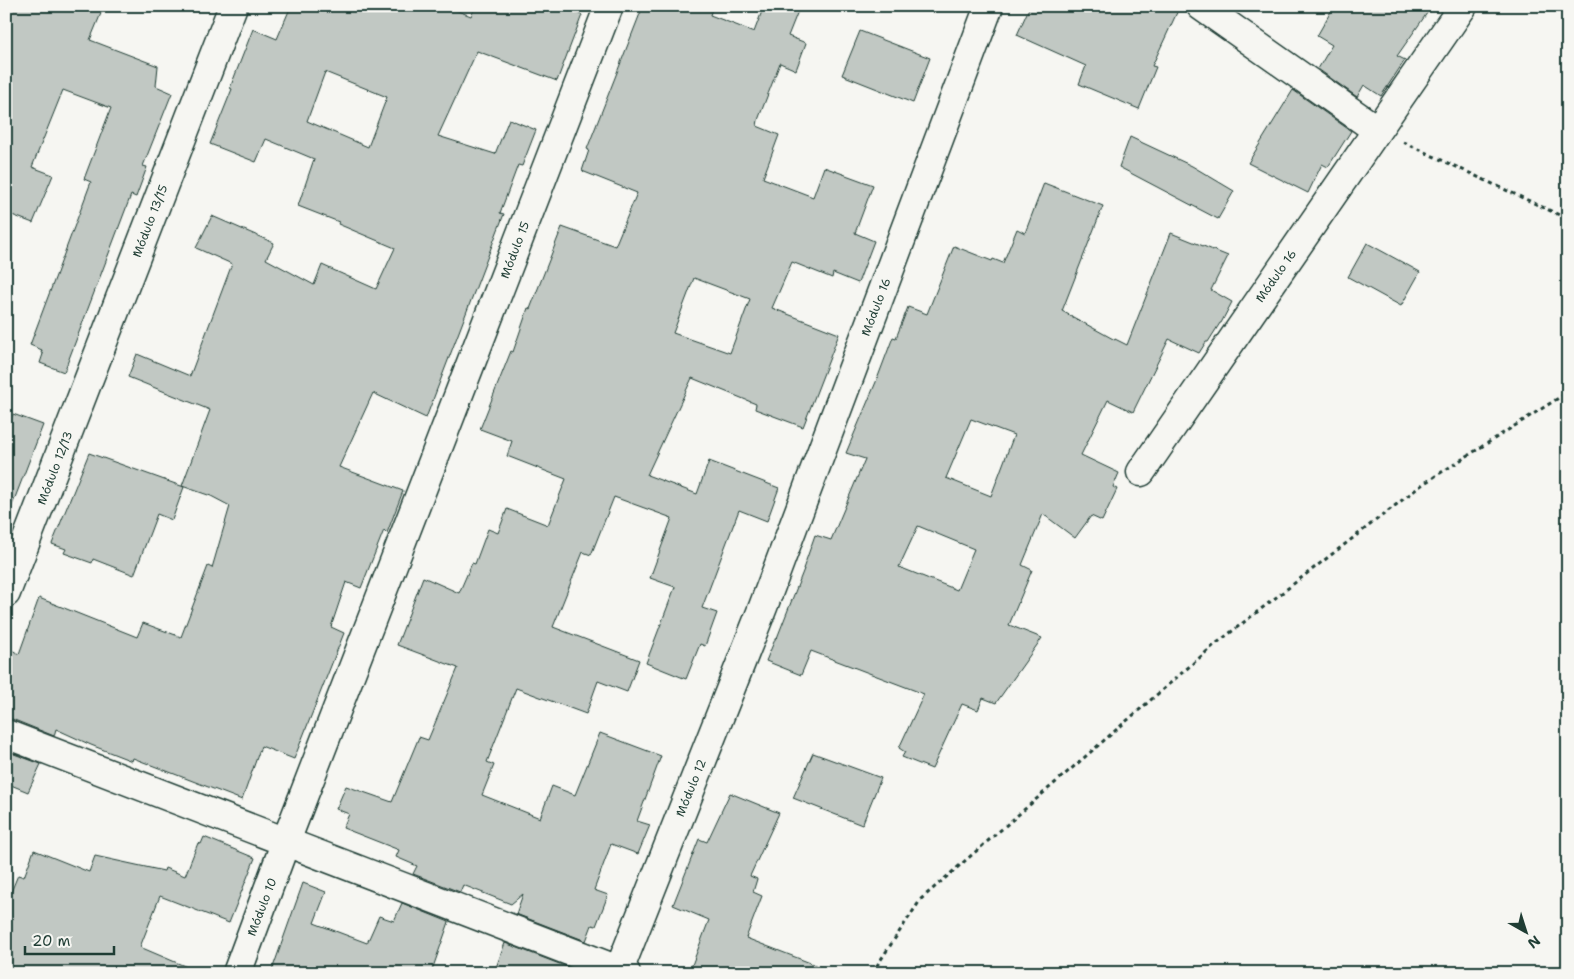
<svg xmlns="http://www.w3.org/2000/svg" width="1574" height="979" font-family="'Shantell Sans',sans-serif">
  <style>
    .building { fill: #c1c8c3; stroke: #1f3d34; fill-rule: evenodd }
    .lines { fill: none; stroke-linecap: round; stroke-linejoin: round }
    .street-casing { stroke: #1f3d34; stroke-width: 31 }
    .path { stroke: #1f3d34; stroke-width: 3; stroke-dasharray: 4 4; stroke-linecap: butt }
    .street { stroke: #f6f6f2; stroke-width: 28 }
    .labels { text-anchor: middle; stroke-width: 4; stroke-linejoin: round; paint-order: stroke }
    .street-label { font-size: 12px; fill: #1f3d34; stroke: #f6f6f2 }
  </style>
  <rect width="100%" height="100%" fill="#f6f6f2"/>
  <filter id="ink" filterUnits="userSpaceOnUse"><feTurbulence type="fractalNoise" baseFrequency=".02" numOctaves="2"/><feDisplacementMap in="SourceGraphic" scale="10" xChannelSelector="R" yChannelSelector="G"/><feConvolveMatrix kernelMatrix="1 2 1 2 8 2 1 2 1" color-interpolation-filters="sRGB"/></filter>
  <g filter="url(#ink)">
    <path class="building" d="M6 6H104L90 40 158 66 156 86 172 93 143 166 147 167 136 197 131 195 64 372 40 363 43 354 41 353 42 350 30 345 91 182 84 179 111 108 63 90 32 167 53 175 33 223 12 215 6 227Z
      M291 6H445L471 16 476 6H558L582 15 557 81 477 51 438 136 495 154 509 119 536 130 522 166 518 165 500 213 504 214 426 418 373 393 339 467 403 491 387 533 384 530 361 588 346 582 331 627 344 633 294 759 261 746 242 800 133 758 132 761 91 745 56 729 54 736 12 719H6V647L19 654 39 598 137 637 143 623 181 637 208 566 212 568 230 506 211 496 182 486 210 410 128 377 137 354 190 376 232 264 196 248 212 216 274 243 266 259 314 285 322 265 376 289 395 248 338 224 339 222 298 206 314 159 266 139 256 162 210 144 232 89 230 88 253 29 277 39ZM325 72 387 97 368 147 307 121Z
      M643 6H713L710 15 754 32 764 6H800L788 36 806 43 796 70 780 63 758 120 757 126 779 135 763 178 813 197 824 167 873 185 855 233 874 241 858 283 833 273 832 278 792 262 772 308 839 334 803 427 755 409 756 404 692 378 647 475 697 494 709 461 779 488 767 521 739 510 702 608 717 613 705 646 700 644 686 679 646 663 675 587 650 578 672 518 614 497 591 555 583 552 553 627 639 660 627 692 598 681 586 714 516 688 487 762 494 765 482 795 540 818 552 786 575 795 600 733 661 756 637 821 650 825 638 854 611 844 594 890 608 895 596 926 592 925 586 941 516 914 523 894 511 904 463 885 460 892 413 874 417 866 396 857 399 850 343 828 349 814 336 809 346 786 392 802 419 737 428 740 458 668 397 645 423 577 459 593 472 563 475 564 488 529 498 533 507 509 548 525 566 479 507 456 512 441 480 429 511 351 513 352 528 308 530 309 562 227 615 246 637 193 582 171 589 150 587 149ZM694 278 750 299 730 353 673 333Z
      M1030 6H1180L1152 66 1156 67 1139 109 1079 84 1086 66 1017 35Z
      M1334 6H1432L1397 56 1405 60 1381 96 1364 85 1357 97 1318 69 1332 45 1317 36Z
      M860 31 930 58 913 103 842 75Z
      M1293 90 1351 131 1328 167 1322 164 1308 193 1248 163Z
      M1130 137 1192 166 1234 191 1218 219 1119 167Z
      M1044 183 1103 206 1062 311 1115 340V339L1127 345 1171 233 1228 256 1211 290 1232 302 1221 323H1220L1208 342H1206L1199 353 1169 339 1133 412 1108 400 1081 455 1119 473 1113 487 1117 489 1102 521 1091 516 1075 538 1043 514 1022 565 1032 570 1009 625 1042 638 996 703 983 698 978 710 962 704 932 769 902 757 905 752 899 748 924 694 811 651 801 675 766 661 776 637 777 638 804 569H803L815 535 831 540 865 459 846 453 876 382 893 337 896 338 908 307 927 314 954 246 992 261 993 259 1003 263 1017 229 1025 233ZM971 419 1014 435 991 496 946 478ZM918 526 974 549 957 590 899 567Z
      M1367 243 1420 272 1401 306 1348 277Z
      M13 414 43 425 8 516 6 515V430Z
      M89 453 184 487 172 520 157 514 134 575 93 559 92 563 64 553 66 549 52 544Z
      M6 751 41 764 28 792 6 783Z
      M813 753 881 778 862 825 793 798Z
      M730 793 779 813 750 876 757 879 753 892 762 896 746 938 831 971V973H689L709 920 673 905 699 839 707 842Z
      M204 837 255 858 229 923 160 896 140 947 201 973H6V904L18 875 24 877 34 850 89 872 95 856 164 871 165 868 185 876 198 843 201 844Z
      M303 883 326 892 314 923 367 943 379 916 394 921 402 903 449 922 431 973H271Z
      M505 943 575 970 574 973H494Z"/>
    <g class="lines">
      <g class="street-casing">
        <path id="street" d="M1201 6 1377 130
          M1141 472 1463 6
          M6 593 233 6
          M6 734 626 973
          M237 973 286 841 609 6
          M618 973 763 607 989 6"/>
      </g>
      <path class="path" d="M1403 142 1568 219
        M872 973 921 899 1213 646 1423 484 1568 392"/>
      <use href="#street" class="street"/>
    </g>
  </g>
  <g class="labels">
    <g class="street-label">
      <text transform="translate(150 221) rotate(-69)" y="4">Módulo 13/15</text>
      <text transform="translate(515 250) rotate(-69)" y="4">Módulo 15</text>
      <text transform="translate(1276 276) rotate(-55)" y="4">Módulo 16</text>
      <text transform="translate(876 307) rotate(-69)" y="4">Módulo 16</text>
      <text transform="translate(55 468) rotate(-69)" y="4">Módulo 12/13</text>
      <text transform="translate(691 788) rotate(-68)" y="4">Módulo 12</text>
      <text transform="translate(262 907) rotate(-69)" y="4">Módulo 10</text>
    </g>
  </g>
  <rect width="1574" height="979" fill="none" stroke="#f6f6f2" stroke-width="25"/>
  <rect x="12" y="12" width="1549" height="954" fill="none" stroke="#1f3d34" stroke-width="2" filter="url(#ink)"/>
  <g transform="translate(1526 932) rotate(141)" stroke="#f6f6f2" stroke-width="4" paint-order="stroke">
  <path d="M0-4L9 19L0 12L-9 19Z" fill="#1f3d34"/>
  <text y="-8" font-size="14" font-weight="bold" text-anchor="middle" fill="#1f3d34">N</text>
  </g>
  <path d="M25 946v8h89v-8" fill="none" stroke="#1f3d34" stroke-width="2.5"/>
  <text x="32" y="946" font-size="15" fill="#1f3d34" stroke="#f6f6f2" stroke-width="4" paint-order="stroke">20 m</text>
</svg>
